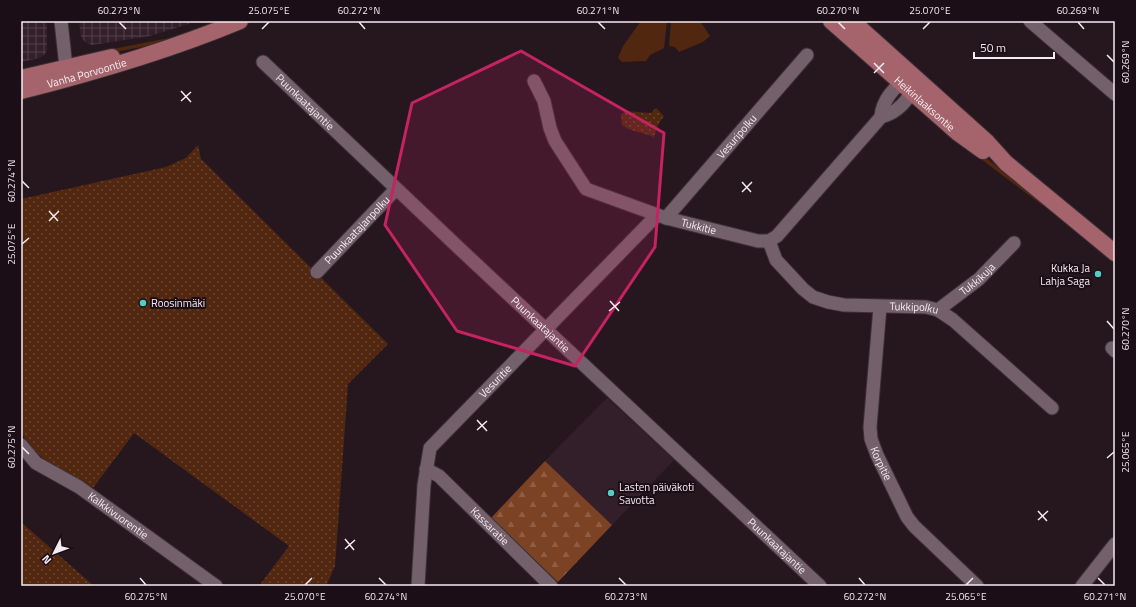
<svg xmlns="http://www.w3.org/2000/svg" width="1136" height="607" font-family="'Titillium Web',sans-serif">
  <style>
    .built { fill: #331f2a }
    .industrial { fill: url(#industrial-grid) }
    .green { fill: #512710 }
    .forest { fill: url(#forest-firs) }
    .park { fill: url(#park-dots) }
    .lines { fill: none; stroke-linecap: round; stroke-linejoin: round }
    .minor-casing { stroke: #3c3137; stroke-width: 15 }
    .major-casing { stroke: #3c3137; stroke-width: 18 }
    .minor { stroke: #73606a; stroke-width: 13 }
    .major { stroke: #a5646c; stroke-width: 16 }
    .marked { fill: #c52362; fill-opacity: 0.2; stroke: #c52362; stroke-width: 3; stroke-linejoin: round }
    .ticks { fill: none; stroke: #f6ebf0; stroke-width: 1.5 }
    .poi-dot { fill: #55cdc6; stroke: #1c0e16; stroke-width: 1.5 }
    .labels { text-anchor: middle; stroke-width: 4; stroke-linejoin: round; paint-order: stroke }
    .street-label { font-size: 11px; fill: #f6ebf0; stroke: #1c0e16 }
    .poi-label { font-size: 11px; fill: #f6ebf0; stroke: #1c0e16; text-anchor: start }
    .neatline { fill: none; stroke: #f6ebf0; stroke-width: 1.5 }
    .ticks-label { font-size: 10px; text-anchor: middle; fill: #f6ebf0 }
  </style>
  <defs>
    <pattern id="industrial-grid" width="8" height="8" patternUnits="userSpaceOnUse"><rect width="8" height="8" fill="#331f2a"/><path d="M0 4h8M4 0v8" fill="none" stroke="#514049"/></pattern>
    <pattern id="forest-firs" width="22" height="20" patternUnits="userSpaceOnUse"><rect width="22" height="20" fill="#7b4224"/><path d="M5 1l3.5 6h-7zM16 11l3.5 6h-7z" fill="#8e5d44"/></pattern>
    <pattern id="park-dots" width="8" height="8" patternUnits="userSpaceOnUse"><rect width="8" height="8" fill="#512710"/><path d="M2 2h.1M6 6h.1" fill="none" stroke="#6b4633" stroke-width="1.8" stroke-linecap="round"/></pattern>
  </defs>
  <rect width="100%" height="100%" fill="#26171f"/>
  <path class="built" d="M607 398 674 460 612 525 545 461Z"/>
  <path class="industrial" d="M21 21H47V50L45 54 40 58 21 62Z
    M79 21H198L150 36 92 45 85 42 81 37Z"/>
  <path class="green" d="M217 21H224L163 43 93 56 92 53 169 38Z
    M641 21H667L664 48 650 55 646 61 622 62 618 58 623 46Z
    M671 21H700L710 36 703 42 679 52 675 47 669 46Z
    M969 150 977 151 1045 203 1042 205Z"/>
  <path class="forest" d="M545 461 612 525 558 582 491 518Z"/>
  <path class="park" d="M656 108 664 116 658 125 654 137C642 132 631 132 622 125L621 115 625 111 651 113Z
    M198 145 201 159 388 344 348 384 335 566 326 586H259L289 546 134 433 93 488C63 471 39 463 21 432V199L166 167 186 158Z
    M21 522 94 586H21Z"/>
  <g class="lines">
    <g class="minor-casing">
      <g id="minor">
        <path d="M61 21 67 77"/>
        <path d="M1030 21 1115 94"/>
        <path id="s1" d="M263 62 460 249 820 586"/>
        <path id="s2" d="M534 81 544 101 550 128 555 141 586 189 666 218 758 241H769L777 236 881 117C897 113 911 99 914 83"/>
        <path d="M881 117C882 101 894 85 910 79"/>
        <path id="s3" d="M666 218 807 55"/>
        <path id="s4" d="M769 241 776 260 803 289 813 297 828 302 844 305 926 307 938 310 953 320 1052 408"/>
        <path id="s5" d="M317 272 396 189"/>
        <path id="s6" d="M880 307 870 427 871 439 877 455 907 517 914 526 977 586"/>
        <path id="s7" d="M938 310 979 279 1014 243"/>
        <path d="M1112 348 1115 351"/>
        <path id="s8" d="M21 445 36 463 79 487 216 586"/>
        <path id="s9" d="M426 469 439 476 551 586"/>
        <path id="s10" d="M418 586 424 485 430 448 657 215"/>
        <path d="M1082 586 1115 544"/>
      </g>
    </g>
    <g class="major-casing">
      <g id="major">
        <path id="s11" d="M831 21 958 133 983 151"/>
        <path d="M852 21 987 142 1006 163 1115 253"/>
        <path d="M21 78 112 57"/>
        <path id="s12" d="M21 91C96 72 168 51 240 21"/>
      </g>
    </g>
    <use href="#minor" class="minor"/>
    <use href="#major" class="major"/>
  </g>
  <path class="marked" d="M521 51 664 133 655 247 575 366 457 331 385 225 412 103Z"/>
  <path class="ticks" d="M119 22 126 29M359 22 365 29M598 22 605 29M838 22 845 29M1078 22 1084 29M262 29 269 22M923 29 930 22M1107 55 1114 62M874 63 884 73M874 73 884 63M181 91 191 102M181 101 191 92M22 181 29 188M742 182 751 192M742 192 752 182M49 211 58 221M49 221 59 211M22 244 29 238M610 301 619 311M609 311 620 302M1107 321 1114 329M477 420 487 431M477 430 487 421M22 447 29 454M1107 458 1114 452M1038 511 1047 521M1038 520 1048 511M345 539 354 550M345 549 355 540M140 578 146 585M379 578 386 585M619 578 626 585M859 578 865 585M1098 578 1105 585M305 585 312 578M966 585 973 578"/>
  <g class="poi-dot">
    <circle cx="1098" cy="274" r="4"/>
    <circle cx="143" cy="303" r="4"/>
    <circle cx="611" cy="493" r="4"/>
  </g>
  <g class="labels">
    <g class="street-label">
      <text dy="4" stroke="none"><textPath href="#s12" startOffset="68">Vanha Porvoontie</textPath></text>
      <text dy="4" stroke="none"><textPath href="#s1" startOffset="58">Puunkaatajantie</textPath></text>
      <text dy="4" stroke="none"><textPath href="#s11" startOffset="125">Heikinlaaksontie</textPath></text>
      <text dy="4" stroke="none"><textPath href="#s3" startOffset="108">Vesuripolku</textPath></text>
      <text dy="4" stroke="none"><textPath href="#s2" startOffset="240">Tukkitie</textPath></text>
      <text dy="4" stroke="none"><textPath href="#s5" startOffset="58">Puunkaatajanpolku</textPath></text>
      <text dy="4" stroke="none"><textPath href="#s7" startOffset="50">Tukkikuja</textPath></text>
      <text dy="4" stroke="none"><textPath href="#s4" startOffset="175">Tukkipolku</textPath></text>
      <text dy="4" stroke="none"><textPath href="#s1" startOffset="382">Puunkaatajantie</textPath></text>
      <text dy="4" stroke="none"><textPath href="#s10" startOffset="232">Vesuritie</textPath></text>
      <text dy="4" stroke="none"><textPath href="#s6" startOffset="159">Korpitie</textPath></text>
      <text dy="4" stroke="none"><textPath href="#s8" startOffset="121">Kalkkivuorentie</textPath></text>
      <text dy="4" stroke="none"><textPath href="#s9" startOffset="86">Kassaratie</textPath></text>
      <text dy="4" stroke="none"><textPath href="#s1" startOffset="706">Puunkaatajantie</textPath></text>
    </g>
    <g class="poi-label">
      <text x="1090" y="272" text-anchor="end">Kukka Ja<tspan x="1090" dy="13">Lahja Saga</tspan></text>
      <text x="151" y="307">Roosinmäki</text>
      <text x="619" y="491">Lasten päiväkoti<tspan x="619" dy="13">Savotta</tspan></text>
    </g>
  </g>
  <rect width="1136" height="607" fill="none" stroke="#1c0e16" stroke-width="44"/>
  <g transform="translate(54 553) rotate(228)" stroke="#1c0e16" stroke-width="3" paint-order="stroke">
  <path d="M0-3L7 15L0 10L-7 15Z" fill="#f6ebf0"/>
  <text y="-6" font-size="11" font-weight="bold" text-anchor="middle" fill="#f6ebf0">N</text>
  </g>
  <path d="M974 52v6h80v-6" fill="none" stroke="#f6ebf0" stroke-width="2"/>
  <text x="980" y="52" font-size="12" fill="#f6ebf0" stroke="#1c0e16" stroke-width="3" paint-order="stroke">50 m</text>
  <rect x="22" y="22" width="1092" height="563" class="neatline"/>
  <g class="ticks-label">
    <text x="119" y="14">60.273°N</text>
    <text x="269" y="14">25.075°E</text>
    <text x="359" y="14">60.272°N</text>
    <text x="598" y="14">60.271°N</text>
    <text x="838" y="14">60.270°N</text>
    <text x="930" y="14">25.070°E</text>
    <text x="1078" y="14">60.269°N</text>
    <text transform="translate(1125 62) rotate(-90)" y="4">60.269°N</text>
    <text transform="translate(11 181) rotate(-90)" y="4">60.274°N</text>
    <text transform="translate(11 244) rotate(-90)" y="4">25.075°E</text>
    <text transform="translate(1125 329) rotate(-90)" y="4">60.270°N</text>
    <text transform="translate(11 447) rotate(-90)" y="4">60.275°N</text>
    <text transform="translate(1125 452) rotate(-90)" y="4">25.065°E</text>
    <text x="146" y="600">60.275°N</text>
    <text x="305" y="600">25.070°E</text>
    <text x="386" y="600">60.274°N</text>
    <text x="626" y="600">60.273°N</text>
    <text x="865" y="600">60.272°N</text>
    <text x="966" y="600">25.065°E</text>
    <text x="1105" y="600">60.271°N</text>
  </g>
</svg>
